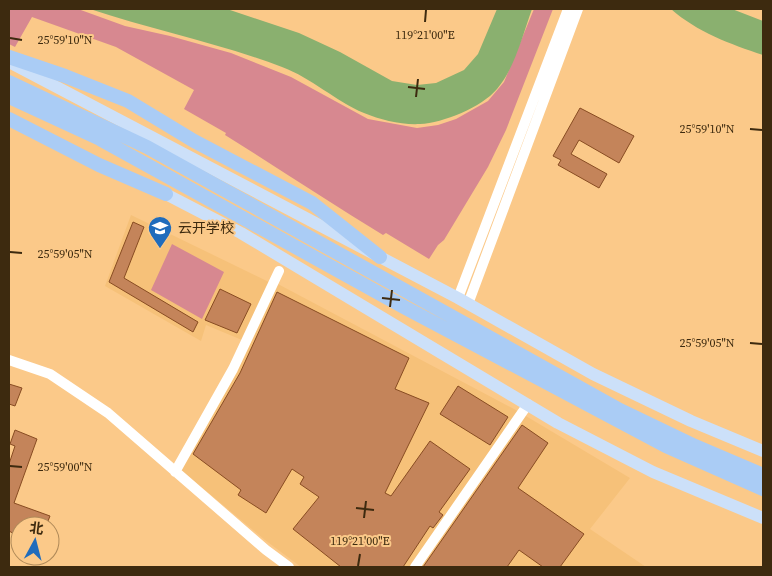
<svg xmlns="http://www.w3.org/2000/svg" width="772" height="576" font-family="'Source Serif 4','Noto Sans SC',serif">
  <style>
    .built { fill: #f6c179 }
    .green { fill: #d78890 }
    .water { fill: #8ab06f }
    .building { fill: #c4845a; stroke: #884c22 }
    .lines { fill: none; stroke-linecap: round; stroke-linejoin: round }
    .minor { stroke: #fff; stroke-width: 10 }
    .major { stroke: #cce0f9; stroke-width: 12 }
    .highway { stroke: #aaccf5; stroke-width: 14 }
    .ticks { fill: none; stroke: #3d2a0f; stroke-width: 2 }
    .labels { text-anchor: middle; stroke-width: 4; stroke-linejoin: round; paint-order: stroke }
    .poi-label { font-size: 14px; fill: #3d2a0f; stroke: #fbc989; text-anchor: start }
    .ticks-label { font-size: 12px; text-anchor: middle; fill: #3d2a0f; stroke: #fbc989; stroke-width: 4; stroke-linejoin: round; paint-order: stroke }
  </style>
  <rect width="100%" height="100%" fill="#fbc989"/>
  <path class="built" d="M131 215 271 283 242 340 206 325 201 341 105 286Z
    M276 283 514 409 630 478 590 529 646 567H301L265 540 181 470Z"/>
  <path class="green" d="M9 9H78L125 26 170 36 231 53 291 77 368 119 417 128 438 125 456 119 488 101 504 82 534 9H553L506 130 488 167 444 240 438 245 429 259 386 233 383 235C330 203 278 168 225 135L226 133 184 109 194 90 116 47 32 17 15 47 9 44Z
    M172 244 224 272 202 319 151 290Z"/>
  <path class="water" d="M90 9H227L299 33 340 52 392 81 417 85 436 83 464 70 478 54 497 9H532C523 34 515 68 497 89 482 107 443 123 420 124 401 125 381 120 364 113 335 101 312 78 282 67 219 43 153 30 90 9Z
    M671 9H732L763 21V55C730 44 697 32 671 9Z"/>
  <path class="building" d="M580 108 634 136 619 163 579 140 571 154 607 174 599 188 558 165 561 160 553 156Z
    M133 222 144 227 124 278 198 322 193 332 109 282Z
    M220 289 251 304 237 333 205 320Z
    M277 292 409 358 395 389 429 403 385 493 391 496 430 441 470 469 439 512 443 515 433 528 430 526 403 567H341L293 529 319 497 300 484 304 477 292 469 266 513 238 495 241 490 193 454 240 373Z
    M9 384 22 388 15 406 9 404Z
    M458 386 508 417 490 445 440 414Z
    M522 425 548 443 518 488 584 534 560 567H543L519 550 507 567H423Z
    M15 430 37 439 14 503 50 516 46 526H20V537L9 531V464L15 446 10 444Z"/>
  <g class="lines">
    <path class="minor" d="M458 298 568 9
      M468 304 578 9
      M9 360 50 374 108 413 266 550 289 567
      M175 472 233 369 279 271
      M415 567 528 404"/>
    <path class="major" d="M9 62 458 298 593 374 691 421 763 451
      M158 190 241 233 558 423 653 472 763 518"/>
    <path class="highway" d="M9 57 65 76 128 101 194 141 312 203 380 257
      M9 82 147 147 620 410 695 446 763 475
      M9 97 100 139 404 307 666 446 763 489
      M9 119 99 165 166 194"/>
  </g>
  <path class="ticks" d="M425 22 426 10M10 38 22 40M408 87 425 89M416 97 418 79M750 129 762 130M10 252 22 253M382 298 400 300M390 307 392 290M750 343 762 344M10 466 22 467M356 508 374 510M364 518 366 501M358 566 360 554"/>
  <defs>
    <g id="school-pin" transform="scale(1.25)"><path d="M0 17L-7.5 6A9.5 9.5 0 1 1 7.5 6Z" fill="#206cbc" stroke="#fbc989"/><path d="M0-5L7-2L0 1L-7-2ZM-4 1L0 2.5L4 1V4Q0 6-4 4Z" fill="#fff"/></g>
  </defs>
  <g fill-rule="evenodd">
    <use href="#school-pin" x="160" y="228"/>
  </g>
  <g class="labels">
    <g class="poi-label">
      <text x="178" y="233">云开学校</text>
    </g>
  </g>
  <g class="ticks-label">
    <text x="425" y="39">119°21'00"E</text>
    <text x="65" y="44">25°59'10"N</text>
    <text x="707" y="133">25°59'10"N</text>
    <text x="65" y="258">25°59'05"N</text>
    <text x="707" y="347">25°59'05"N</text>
    <text x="65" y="471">25°59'00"N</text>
    <text x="360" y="545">119°21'00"E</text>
  </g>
  <rect width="772" height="576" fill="none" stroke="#3d2a0f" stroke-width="20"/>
  <g transform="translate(35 541) rotate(7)"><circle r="24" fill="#fbc989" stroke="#af8958"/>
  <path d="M0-4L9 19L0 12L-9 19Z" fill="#206cbc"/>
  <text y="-8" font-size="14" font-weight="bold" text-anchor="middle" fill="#3d2a0f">北</text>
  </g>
</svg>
